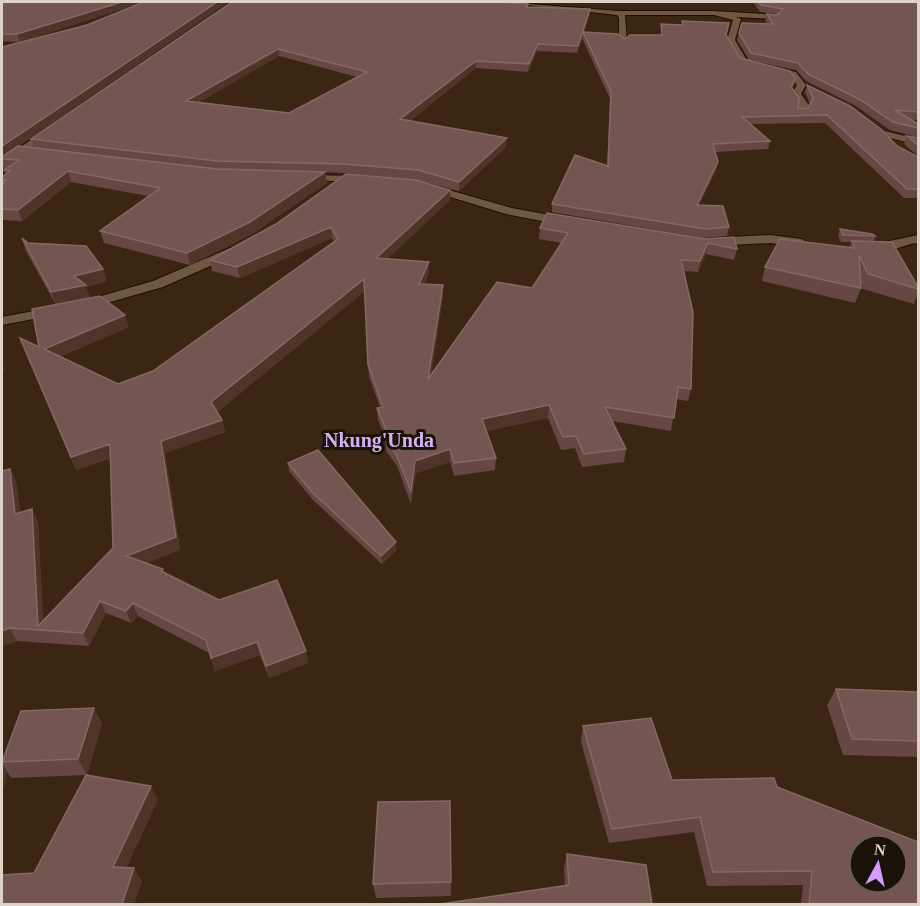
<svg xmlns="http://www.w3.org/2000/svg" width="920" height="906" font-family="Georgia,serif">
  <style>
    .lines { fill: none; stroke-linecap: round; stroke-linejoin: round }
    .minor-casing { stroke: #210e00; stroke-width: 2 }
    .secondary-casing { stroke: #210e00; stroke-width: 2 }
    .minor { fill: #6f5843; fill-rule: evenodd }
    .secondary { fill: #6f5843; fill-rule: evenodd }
    .wall { fill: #664743; fill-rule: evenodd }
    .shaded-wall { fill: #4f342a }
    .building { fill: #735651; stroke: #846963; stroke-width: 1.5; fill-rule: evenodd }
    .labels { text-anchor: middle; stroke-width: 6; stroke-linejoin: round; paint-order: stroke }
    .quarter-label { font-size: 20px; font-weight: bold; fill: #d6b0f3; stroke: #1a1109 }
  </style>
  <rect width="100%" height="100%" fill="#3a2613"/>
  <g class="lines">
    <g class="minor-casing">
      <path id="minor" d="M500 2 619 11H714L779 15 776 19 736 17 741 19 735 40 748 62 796 72 806 85 801 94 809 105 804 115H798L799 105 791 94 797 85 790 76 742 66 727 40 733 20 714 15H625L627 42 623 44 619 42V18L617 15Z
        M885 131 918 139V145L881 136 880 134Z
        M303 175 365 176 371 179 365 182 299 180V176Z
        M428 184 512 208 571 219 573 222 567 226 506 214 424 189 422 187Z
        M770 235 802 239 808 243 802 247 770 243 710 246 704 242 710 238Z
        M918 235V243C903 243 878 261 865 249L866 246Z
        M230 248 235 249V255L163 287 82 310 75 306 77 303 153 281Z
        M55 307 62 311 60 314 2 325V317Z"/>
    </g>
    <g class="secondary-casing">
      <path id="secondary" d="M48 128 57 130 2 168V160Z"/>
    </g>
    <use href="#minor" class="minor"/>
    <use href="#secondary" class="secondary"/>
  </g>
  <path class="wall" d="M2 2H228L18 146 34 148 31 139 232 2 528 4V7L590 9 589 16 584 32 625 39 661 35V24L682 25V21L727 35 740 58 796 78 794 85 792 89 798 109 808 108 810 104 805 92 807 85 897 146 918 157V198H904L825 123 750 124 770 141 768 149 716 152V170L699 205 729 227 727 236 703 238 552 212V204L607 165 610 99 582 38 577 53 537 51 528 72 476 68 410 121 506 147 459 191 418 180 344 173 325 172 327 183 252 234 190 265 104 243 100 231 148 196 71 182 22 221 2 220V177L6 174 4 170H5H4L2 164V47L87 25 141 3 20 42 2 41ZM279 56 357 77 289 113 199 102Z
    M753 2H918V120H911L918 124V137L890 130 856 106 806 81 796 70 749 60 737 40 739 33 768 24 765 21 767 14H778L760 12Z
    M907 136 918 138V156L904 144Z
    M450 200 388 258 429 273 424 284 443 296 431 375 532 288 562 243 539 239 540 228 705 239 737 249 734 260 706 254 698 272 684 271 691 389 688 401 676 399 671 431 612 421 626 449 624 462 582 467 575 448 561 450 548 418 486 431 496 458 495 470 454 476 450 462 416 473 411 504 397 466 386 451 385 439H386L378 420 377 408 380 407 369 377 365 291 217 412 222 420 225 432 165 453 180 550 146 563 163 569 164 573 308 663 269 678 260 655 215 671 209 653 138 616 131 623 106 613 89 646 17 641 2 646V471L10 469 16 481 20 512 38 522 43 620 113 548 111 458 76 470 20 338 39 347 129 327 59 357 118 384 153 371 334 241 332 238 240 278 212 271 210 260 276 224Z
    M840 229 875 236 874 242 918 287V293L914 304 863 289 860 282 861 288 855 303 762 281 765 267 850 247 851 242H841L838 236Z
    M22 238 28 243 107 281 86 287 90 298 56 305 26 251Z
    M288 463 396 550 382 564 313 500 289 471Z
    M836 689 918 692V757L843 755 827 705Z
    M102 723 87 775 11 778 2 764V760Z
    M583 726 672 780 777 787 918 904H801L803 885 707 886 694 832 609 843 581 742Z
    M450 801 451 896 376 898 373 884Z
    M567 854 652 904 565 886 564 868Z"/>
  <path class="shaded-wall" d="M122 2H144L20 42 17 34Z
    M217 2H228L2 158V146Z
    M590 9 589 16 584 34 583 32 582 38 577 53 578 46Z
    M538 44 537 51 528 72 529 64Z
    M278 49 279 56 188 109 186 101Z
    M476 61V68L401 128 400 119Z
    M796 78 794 85 789 94 791 87Z
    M507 138 506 147 459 191V182Z
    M718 162 716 170 695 213 697 205Z
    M68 171 71 182 22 221 18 210Z
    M325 172 327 183 252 234 190 265 187 253Z
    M450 190V200L377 269 376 258Z
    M331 227 332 238 240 278 237 267Z
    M708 243 706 254 698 272 700 261Z
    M429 262V273L420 296 419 284Z
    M103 269 107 281 86 287 90 298 56 305 51 292 74 276Z
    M364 279 365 291 214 415 211 402Z
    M443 285V296L429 391 428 379Z
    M125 315 129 327 49 361 44 349Z
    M2 350 4 370 2 376Z
    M549 405 548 418 482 432V419Z
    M222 420 225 432 165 453 180 550 131 569 126 556 161 441Z
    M110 444 115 456 76 470 71 457Z
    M450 449V462L416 473 411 504V491L415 461Z
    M10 469 16 481 21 526 15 514Z
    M32 509 38 522 44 631 38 626Z
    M396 542V550L382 564 381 556Z
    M100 601 106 613 89 646 83 633Z
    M133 603 138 616 131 623 126 611Z
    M10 628 17 641 2 646V631Z
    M257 642 260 655 215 671 211 658Z
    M306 651 308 663 269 678 266 666Z
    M94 708 102 723 87 775 78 759Z
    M2 764 7 772 2 797Z
    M151 786 158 800 121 880 113 867Z
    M134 868 142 881 134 904H122Z"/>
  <path class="building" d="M2 2H122L17 34H2Z
    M144 2H217L2 146V47L87 25Z
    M232 2H500L528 4 526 7 590 9 578 46 538 44 529 64 476 61 400 119 507 138 459 182 418 170 343 164 217 161 31 139ZM278 49 367 72 289 113 186 101Z
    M758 2H918V112L895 110 918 124V128L893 122 859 99 808 74 798 63 751 53 739 33 742 23 773 24 767 14 777 15 783 9 761 5Z
    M682 21 729 23 726 35 740 58 790 71 796 78 791 87 799 98 798 109 808 108 813 98 807 85 850 106 882 130 897 146 918 157V189H907L827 115 742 117 770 141 713 144 718 162 697 205 723 206 729 227 705 229 552 204 575 155 608 166 611 92 583 32 618 34 625 39 630 35H662L661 24 683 25Z
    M907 136 918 138V145Z
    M18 146 217 169 325 172 250 222 187 253 100 231 160 188 68 171 18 210 2 209V184L6 180H2V177L10 171 4 170 19 160 2 159V157Z
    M346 174 416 180 450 190 376 258 429 262 419 284 443 285 428 379 497 282 532 288 568 233 540 228 547 213 705 239 734 237 737 249 708 243 700 261 681 260 693 312 691 389 678 387 674 418 605 407 626 449 584 454 576 436 563 437 549 405 482 419 496 458 454 463 450 449 415 461 411 491 396 454 385 439 389 437 377 408 383 407 368 365 364 279 211 402 222 420 161 441 176 537 126 556 163 569 161 571 219 600 277 580 306 651 266 666 257 642 211 658 206 640 133 603 126 611 100 601 83 633 10 628 2 631V471L10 469 15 514 32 509 38 626 113 548 110 444 71 457 20 338 39 347 32 309 100 296 125 315 44 349 118 384 153 371 338 239 331 227 237 267 210 260 276 224Z
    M840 229 872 234 875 236 843 235Z
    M22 238 28 243 86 246 103 269 74 276 86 285 51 292Z
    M780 239 855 248 852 241 892 242 918 287V289L868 274 859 255 861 288 765 267Z
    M318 450 396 542 381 556 312 492 288 463Z
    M836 689 918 692V741L852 739Z
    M94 708 78 759 2 762 21 711Z
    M651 718 672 780 774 778 777 787 918 842V904H809L812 871 713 872 700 817 612 829 583 726ZM860 846H896V882H860Z
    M86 775 151 786 113 867 134 868 122 904H2V875L34 873Z
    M450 801 451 882 373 884 378 802Z
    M567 854 646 865 652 904H441L569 885Z"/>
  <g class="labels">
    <g class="quarter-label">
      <text x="379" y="447">Nkung'Unda</text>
    </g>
  </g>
  <rect width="920" height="906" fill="none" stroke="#ded1c5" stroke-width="6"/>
  <g transform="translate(878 864) rotate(8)"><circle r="28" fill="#1a1109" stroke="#685e54" stroke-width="1.5"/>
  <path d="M0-4.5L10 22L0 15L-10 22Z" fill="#d49cfc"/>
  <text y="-9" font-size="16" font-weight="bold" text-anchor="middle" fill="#ded1c5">N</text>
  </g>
</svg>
